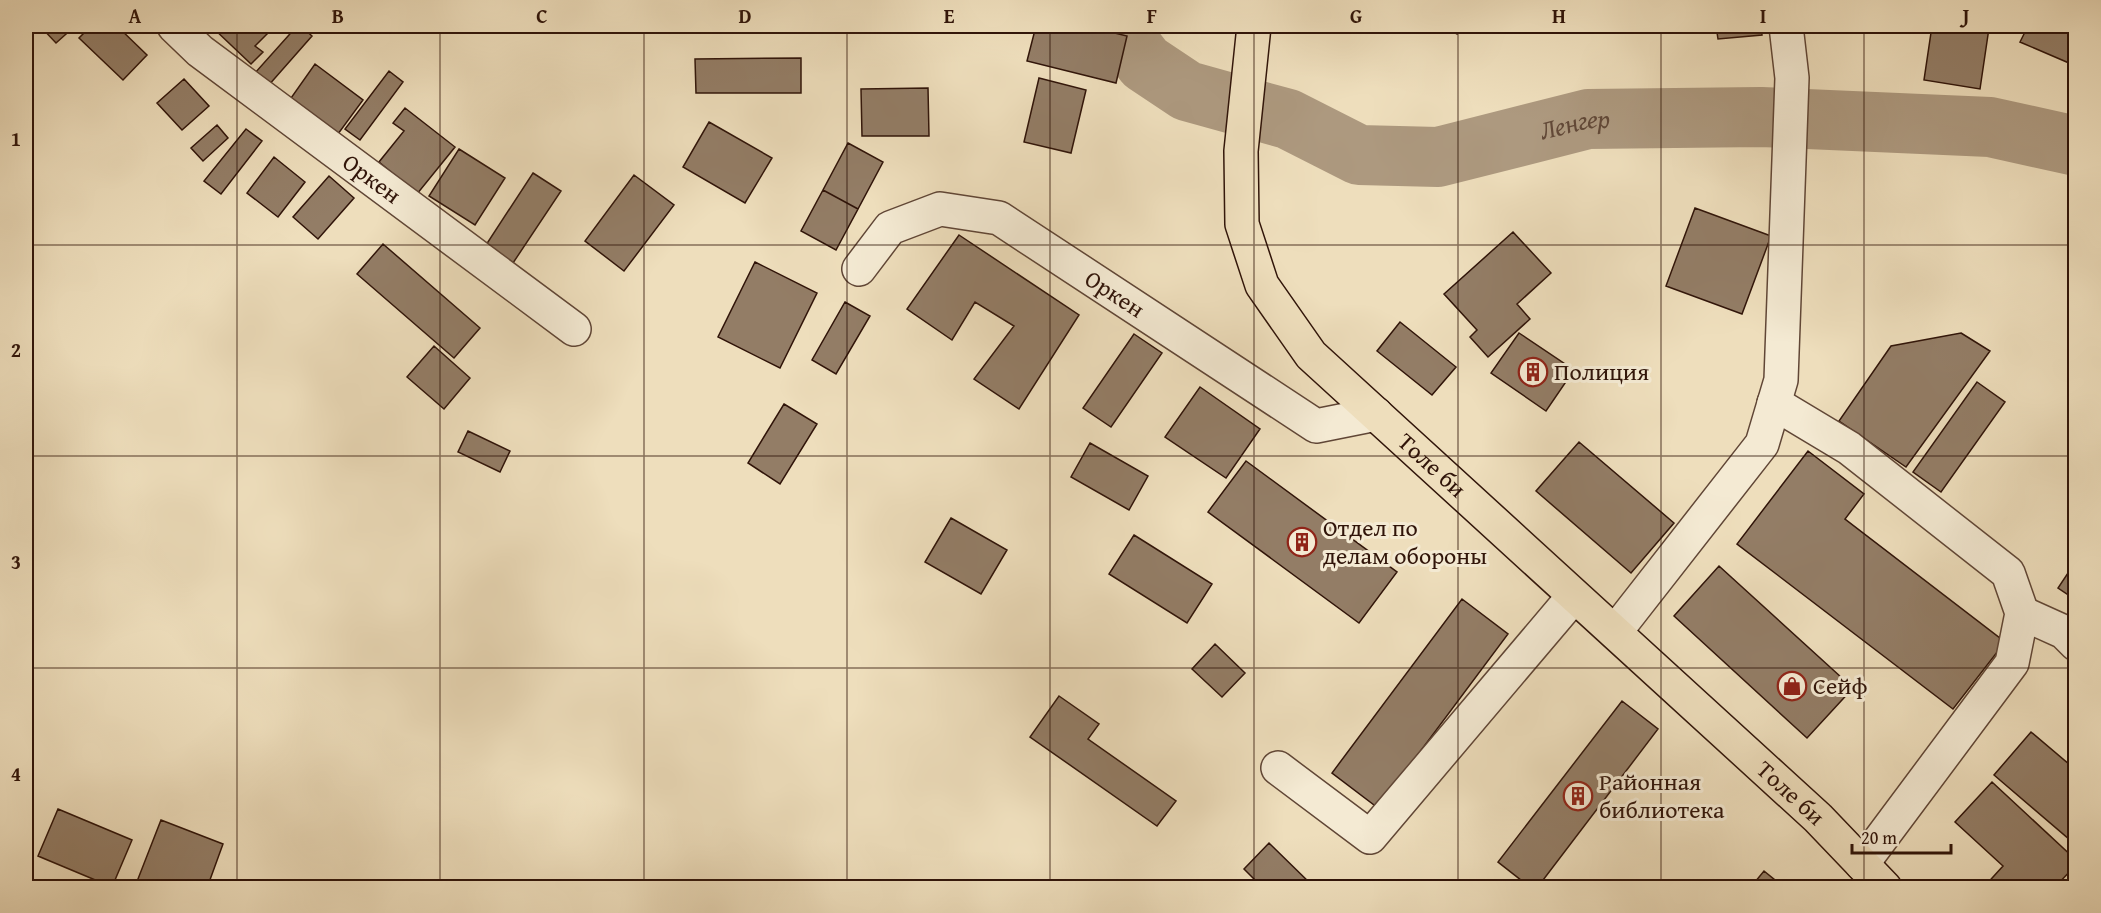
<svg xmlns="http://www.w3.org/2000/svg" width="2101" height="913" font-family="'Gentium Book Plus',serif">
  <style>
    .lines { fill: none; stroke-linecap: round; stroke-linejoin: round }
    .river { stroke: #ad997f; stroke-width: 60 }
    .building { fill: #937d66; stroke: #301409; stroke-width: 1.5 }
    .minor-casing { stroke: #604636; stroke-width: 36 }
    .major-casing { stroke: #301409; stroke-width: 36 }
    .minor { stroke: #f4ead3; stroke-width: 33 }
    .major { stroke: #eedebc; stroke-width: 33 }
    .grid { fill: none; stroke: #301409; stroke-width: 1.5; stroke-opacity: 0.55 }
    .labels { text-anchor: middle; stroke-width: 6; stroke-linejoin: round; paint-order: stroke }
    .street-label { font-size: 24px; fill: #301409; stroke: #f4ead3 }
    .poi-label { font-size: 24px; fill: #301409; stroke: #f4ead3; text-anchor: start }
    .water-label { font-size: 26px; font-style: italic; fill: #624938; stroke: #f4ead3 }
    .neatline { fill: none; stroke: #301409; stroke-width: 2 }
    .grid-label { font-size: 20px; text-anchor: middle; font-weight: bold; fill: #301409 }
  </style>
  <rect width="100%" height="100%" fill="#eedebc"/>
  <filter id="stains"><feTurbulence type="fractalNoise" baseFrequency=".00333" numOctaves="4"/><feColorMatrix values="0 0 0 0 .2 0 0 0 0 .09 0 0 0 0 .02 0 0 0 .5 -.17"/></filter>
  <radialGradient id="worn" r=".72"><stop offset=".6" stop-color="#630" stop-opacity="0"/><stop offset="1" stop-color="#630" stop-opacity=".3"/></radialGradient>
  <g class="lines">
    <path class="river" id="s1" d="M1116 26 1145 63 1187 91 1288 119 1359 155 1438 157 1588 119 1761 117 1990 127 2076 146"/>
  </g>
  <path class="building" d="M40 26H75L56 43Z
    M91 26H117L147 55 123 80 79 38Z
    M214 26H275L255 46 263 52 251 64 212 27Z
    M297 26H301L312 36 268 86 254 74Z
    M1036 26H1086L1127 36 1116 83 1027 61Z
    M1442 26H1461L1457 34Z
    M1716 26H1761L1762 35 1718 39Z
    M1932 26H1973L1989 28 1980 89 1924 80Z
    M2028 26H2076V66L2020 42Z
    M801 58V93H696L695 59Z
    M315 64 363 100 338 134 291 98Z
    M389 71 403 82 360 140 345 129Z
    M1039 78 1086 90 1071 153 1024 142Z
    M184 79 209 106 182 130 157 103Z
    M928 88 929 136H862L861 89Z
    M405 108 455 147 417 194 379 162 404 131 393 123Z
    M709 122 772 158 745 203 683 167Z
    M217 125 228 138 203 161 191 148Z
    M246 129 262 141 221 194 204 181Z
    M848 143 883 162 858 209 823 190Z
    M459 149 505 178 475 225 429 196Z
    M274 157 305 182 278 217 247 193Z
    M533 173 561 191 511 266 484 248Z
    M634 175 674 205 624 271 585 241Z
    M329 176 354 198 318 239 293 217Z
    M823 190 858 209 836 250 801 231Z
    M1695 208 1771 236 1742 314 1666 286Z
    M1513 232 1551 273 1517 304 1530 319 1488 357 1470 337 1477 330 1444 294Z
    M959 235 1079 315 1019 409 974 379 1014 326 975 302 952 340 907 309Z
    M383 244 480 328 454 358 357 274Z
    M755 262 817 293 780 368 718 337Z
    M845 302 870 316 836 374 812 360Z
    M1400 322 1456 367 1432 395 1377 351Z
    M1519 333 1574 370 1546 411 1491 373Z
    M1961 333 1990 351 1906 467 1839 421 1891 346Z
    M1134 334 1162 353 1111 427 1083 408Z
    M434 346 470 378 444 409 407 377Z
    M1977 382 2005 402 1941 492 1913 472Z
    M1200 387 1260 429 1226 478 1165 437Z
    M784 404 817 424 780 484 748 463Z
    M468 431 510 451 500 472 458 452Z
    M1579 442 1674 523 1631 573 1536 491Z
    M1090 443 1148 476 1129 510 1071 477Z
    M1808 451 1864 494 1845 519 2005 642 1953 709 1737 544Z
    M1246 461 1397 572 1359 623 1208 512Z
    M951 518 1007 550 981 594 925 562Z
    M1134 535 1212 584 1187 623 1109 574Z
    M2076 561V600L2058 588Z
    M1719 566 1853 688 1807 738 1674 616Z
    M1462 599 1508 634 1378 808 1332 773Z
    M1215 644 1245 673 1222 697 1192 669Z
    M1059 696 1099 724 1088 739 1176 801 1157 826 1030 737Z
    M1622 701 1658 729 1537 888H1531L1498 862Z
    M2031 732 2076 770V845L1994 775Z
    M1992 782 2076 860V865L2054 888H1983L2003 866 1955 822Z
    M58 809 132 840 112 887 38 856Z
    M161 820 223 844 207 888H146L136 884Z
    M1269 843 1315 888H1263L1244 869Z
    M1764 871 1785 888H1750Z
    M2076 878V888H2067Z"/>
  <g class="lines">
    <g class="minor-casing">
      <g id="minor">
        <path id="s2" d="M174 26 200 51 574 329"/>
        <path id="s3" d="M859 269 890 228 940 209 999 218 1316 426 1376 414"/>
        <path d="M1774 403 1849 448 2008 573 2022 613 2012 663 1862 864"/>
        <path d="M2022 613 2064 632 2076 644"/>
        <path d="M1615 632 1762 444 1781 380 1792 78 1786 26"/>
        <path d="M1278 768 1370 837 1574 596"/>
      </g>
    </g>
    <g class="major-casing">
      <g id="major">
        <path id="s4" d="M1254 26 1241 151 1242 224 1262 285 1311 355 1818 818 1885 888"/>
      </g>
    </g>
    <use href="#minor" class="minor"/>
    <use href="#major" class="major"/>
  </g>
  <path class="grid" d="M237 26V888M440 26V888M644 26V888M847 26V888M1050 26V888M1254 26V888M1458 26V888M1661 26V888M1864 26V888M26 245H2076M26 456H2076M26 668H2076"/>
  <defs>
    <g id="building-ring" transform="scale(1.5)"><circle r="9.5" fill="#f4ead3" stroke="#8f2418" stroke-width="1.5"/><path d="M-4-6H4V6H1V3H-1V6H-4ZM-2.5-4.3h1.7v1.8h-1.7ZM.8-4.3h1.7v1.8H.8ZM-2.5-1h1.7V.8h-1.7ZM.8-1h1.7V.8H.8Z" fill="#8f2418"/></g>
    <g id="shop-ring" transform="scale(1.5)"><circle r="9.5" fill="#f4ead3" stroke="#8f2418" stroke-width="1.5"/><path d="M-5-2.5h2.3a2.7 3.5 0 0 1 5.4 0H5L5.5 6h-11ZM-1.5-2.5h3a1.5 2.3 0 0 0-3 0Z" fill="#8f2418"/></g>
  </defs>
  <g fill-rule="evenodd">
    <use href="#building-ring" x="1533" y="372"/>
    <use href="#building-ring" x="1302" y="542"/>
    <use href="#shop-ring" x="1792" y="686"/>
    <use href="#building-ring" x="1578" y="796"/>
  </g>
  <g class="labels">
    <g class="street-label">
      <text dy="8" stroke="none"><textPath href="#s2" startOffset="250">Оркен</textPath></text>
      <text dy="8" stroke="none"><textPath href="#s3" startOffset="303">Оркен</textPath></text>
      <text dy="8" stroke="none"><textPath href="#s4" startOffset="512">Толе би</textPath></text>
      <text dy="8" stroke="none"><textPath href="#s4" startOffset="998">Толе би</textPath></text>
    </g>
    <g class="poi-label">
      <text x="1554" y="380">Полиция</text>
      <text x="1323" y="536">Отдел по<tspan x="1323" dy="28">делам обороны</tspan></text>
      <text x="1813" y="694">Сейф</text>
      <text x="1599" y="790">Районная<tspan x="1599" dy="28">библиотека</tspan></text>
    </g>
    <g class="water-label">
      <text dy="9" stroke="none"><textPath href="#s1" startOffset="502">Ленгер</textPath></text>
    </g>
  </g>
  <rect width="2101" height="913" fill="none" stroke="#eedebc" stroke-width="66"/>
  <path d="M1852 844v9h99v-9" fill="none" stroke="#301409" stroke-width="3"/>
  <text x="1861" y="844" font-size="18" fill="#301409" stroke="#f4ead3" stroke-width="4.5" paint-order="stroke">20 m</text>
  <rect x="33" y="33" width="2035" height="847" class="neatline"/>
  <g class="grid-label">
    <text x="135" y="23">A</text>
    <text x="338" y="23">B</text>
    <text x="542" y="23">C</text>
    <text x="745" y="23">D</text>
    <text x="949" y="23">E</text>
    <text x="1152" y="23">F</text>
    <text x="1356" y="23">G</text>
    <text x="1559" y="23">H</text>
    <text x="1763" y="23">I</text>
    <text x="1966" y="23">J</text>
    <text x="16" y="146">1</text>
    <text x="16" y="357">2</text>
    <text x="16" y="569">3</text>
    <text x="16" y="781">4</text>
  </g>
  <rect width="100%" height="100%" filter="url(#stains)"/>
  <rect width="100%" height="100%" fill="url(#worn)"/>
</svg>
